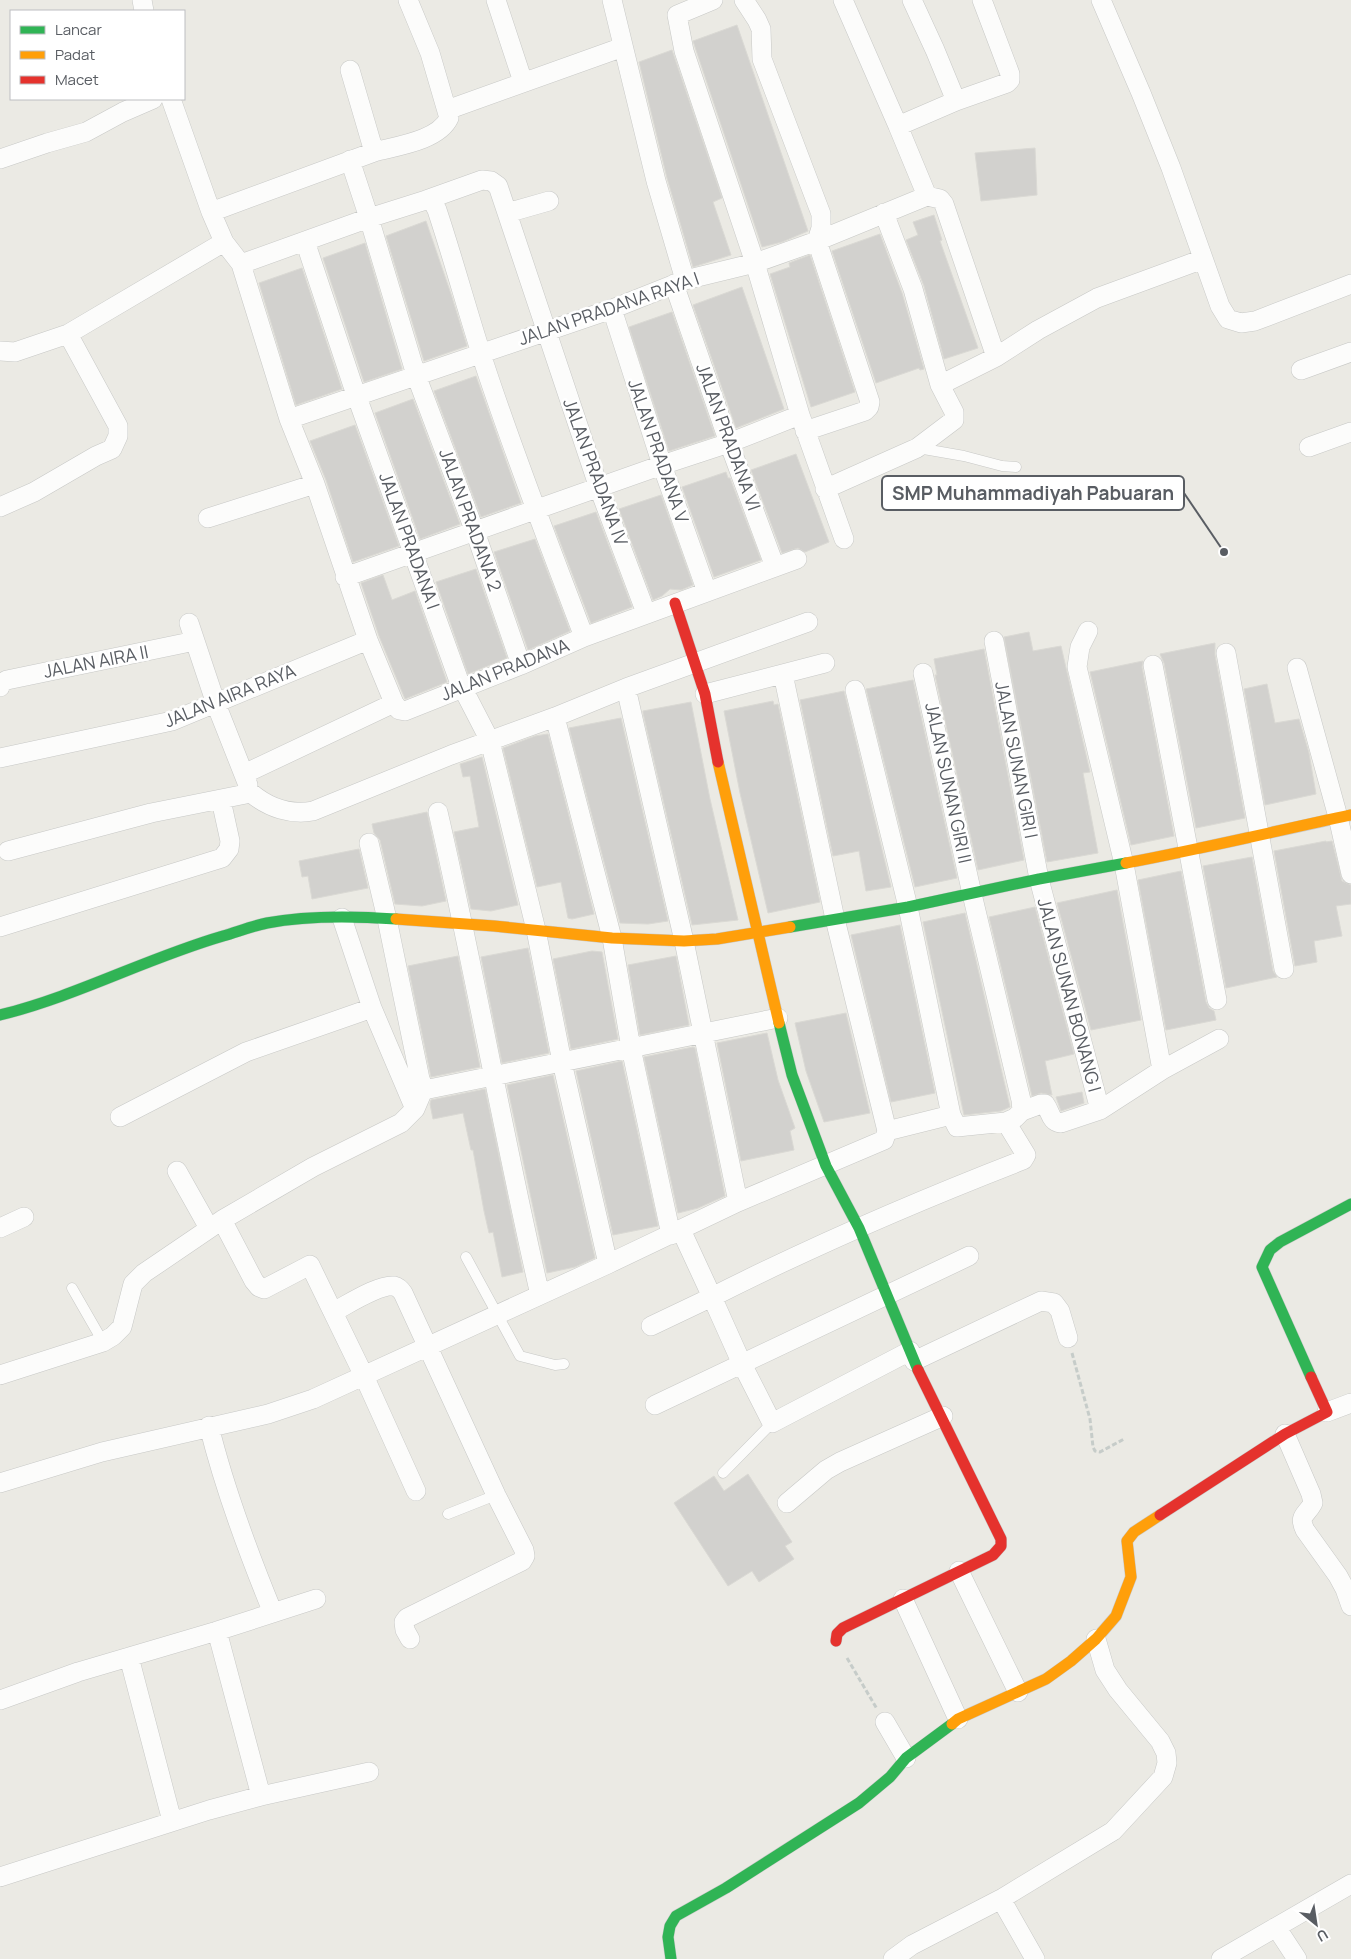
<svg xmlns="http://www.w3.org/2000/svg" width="1351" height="1959" font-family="Manrope,sans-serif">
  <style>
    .building { fill: #d2d1ce; stroke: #dad9d4 }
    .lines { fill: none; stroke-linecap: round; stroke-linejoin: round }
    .lane-casing { stroke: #c7c8c6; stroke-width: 11 }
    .street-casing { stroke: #c7c8c6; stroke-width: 20 }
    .fast-casing { stroke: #c9c9c9; stroke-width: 12 }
    .slow-casing { stroke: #c9c9c9; stroke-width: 12 }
    .jam-casing { stroke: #c9c9c9; stroke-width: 12 }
    .path { stroke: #c6ccc9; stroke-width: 3; stroke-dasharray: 5 2.5; stroke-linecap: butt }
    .lane { stroke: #fcfcfb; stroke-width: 10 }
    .street { stroke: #fcfcfb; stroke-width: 19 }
    .fast { stroke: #30b455; stroke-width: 11 }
    .slow { stroke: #ff9f0a; stroke-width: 11 }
    .jam { stroke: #e5322d; stroke-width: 11 }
    .labels { text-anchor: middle; stroke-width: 5; stroke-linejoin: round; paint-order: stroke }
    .street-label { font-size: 18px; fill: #595d63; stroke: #fff }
    .leader { fill: none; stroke: #595d63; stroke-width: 2 }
    .callout-dot { fill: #595d63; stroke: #fff; stroke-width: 2 }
    .callout { fill: #fff; stroke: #595d63; stroke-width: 2 }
    .callout-label { font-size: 19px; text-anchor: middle; font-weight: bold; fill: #595d63 }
  </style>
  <rect width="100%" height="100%" fill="#ebeae4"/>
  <path class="building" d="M737 25 808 231 782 242 762 247 693 41Z
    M672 50 722 198 713 202 731 255 693 267 667 178 639 62Z
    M1035 148 1037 195 981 201 975 153Z
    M934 215 942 240 940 241 978 348 944 359 924 286 906 240 918 235 913 222Z
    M426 221 451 294 467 346 424 361 386 236Z
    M880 234 902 293 924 369 920 370 919 368 876 383 832 251Z
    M365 243 402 369 364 382 323 258Z
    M810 255 855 392 811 407 770 274 790 267 789 263Z
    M302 268 342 389 296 405 259 283Z
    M742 287 784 409 736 428 693 305Z
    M672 312 715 436 669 451 629 327Z
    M476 376 521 503 481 517 434 391Z
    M413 399 460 524 420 539 375 413Z
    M355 425 399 546 353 562 326 480 310 441Z
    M796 454 829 542 805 552 798 548 782 553 751 470Z
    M726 472 728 478H730L761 560 714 577 682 487Z
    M661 495 693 585 681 590 670 589 662 596 653 600 619 509Z
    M596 512 632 607 591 623 554 526Z
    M535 539 570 631 528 650 494 552Z
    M476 569 507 658 468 674 436 582Z
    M383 575 392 600 415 591 447 682 405 699 379 636 361 583Z
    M1029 632 1033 651 1061 646 1090 772 1083 773 1098 853 1047 862 1004 637Z
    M1215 643V655L1245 818 1196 828 1164 663 1160 654Z
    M984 649 1024 860 978 870 935 675H937L934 659Z
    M1143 661 1142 667 1174 836 1131 845 1090 672Z
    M913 680 957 878 915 887 866 689Z
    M1267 684 1275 723 1299 719 1309 753 1316 794 1265 805 1244 689Z
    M844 691 891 887 866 891 859 851 833 856 800 700Z
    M773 701 774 705 778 704 820 902 768 913 740 793 724 711Z
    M691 702 710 799 738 920 692 925 643 713V711Z
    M621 718 668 921 648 924 620 923 569 728Z
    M548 734 594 914 572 919 568 918 561 882 537 887 503 748 535 736Z
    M482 757 518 905 491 911 471 909 454 832 479 827 470 776 463 777 460 764Z
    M427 812 446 901 422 906 395 904 380 840 374 833 372 824Z
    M1326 841V842L1332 841 1342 881 1351 885V904L1336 906 1342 936 1314 941 1317 962 1295 966 1274 851Z
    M359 849 368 888 312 899 308 876 302 877 299 861Z
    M1252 857 1273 971 1277 977 1226 988 1203 866Z
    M1181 871 1206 1002 1209 1008 1214 1011 1216 1020 1166 1030 1138 880Z
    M1117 890 1141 1020 1091 1030 1057 903Z
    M1035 907 1074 1054 1045 1061 1052 1095 1041 1093 1032 1096 989 917Z
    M965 913 1010 1107 1001 1111 964 1115 923 922Z
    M900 925 935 1093 891 1102 851 935Z
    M528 948 549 1053 502 1063 481 957Z
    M592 951 602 952 618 1039 571 1049 553 959Z
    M458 956 480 1067 431 1077 408 966Z
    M676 956 689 1025 640 1035 628 965Z
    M846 1013 870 1113 824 1122 806 1071 795 1023Z
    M767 1033 778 1080 795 1128 790 1131 794 1150 741 1161 717 1043Z
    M693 1047 695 1048 725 1196 698 1208 678 1213 644 1057Z
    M622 1061 658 1226 613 1235 576 1071Z
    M553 1075 595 1258 575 1267 547 1273 507 1085Z
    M485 1089 523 1272 502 1277 493 1232 489 1233 484 1211 473 1150H471L463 1113 433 1119 430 1104 431 1100Z
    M1082 1092 1084 1103 1061 1111 1056 1097Z
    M748 1474 792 1542 785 1546 794 1559 759 1582 752 1571 728 1586 674 1503 714 1476 724 1491Z"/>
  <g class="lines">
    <g class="lane-casing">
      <path id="lane" d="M918 448 964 456 1002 466 1016 467
        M466 1257 520 1356 555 1365 564 1364
        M72 1288 103 1342
        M723 1473 772 1423
        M448 1514 496 1495"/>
    </g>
    <g class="street-casing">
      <path id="street" d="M142 0 144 11
        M496 0 523 82
        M612 0 656 181 685 280
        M713 0 677 15 684 51 755 263 800 415 844 539
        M744 0 757 20 761 29 762 59 821 214V228L817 241 870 402 869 407 865 411 805 431
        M843 0 898 126
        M912 0 935 50 956 101 898 126 927 196
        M1101 0 1141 93 1171 168 1220 306 1228 319 1241 323 1255 321 1351 284
        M171 99 211 212 224 242 241 264 289 419 315 484 368 640 394 703
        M956 101 1007 83 1010 80V74L982 0
        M447 110 623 47
        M374 152C396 146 438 141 449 118L430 53 408 0
        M0 159 47 143 86 132 123 112 153 99
        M426 200 482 180 491 181 498 186 599 488 646 613
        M211 212 374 152 350 70
        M507 213 549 201
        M305 241 352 383 459 681 490 741 536 930 562 1062 608 1264
        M241 264 369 218 350 160
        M674 284 729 443 775 567
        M612 309 662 465 707 592
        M0 351 15 352 68 334 224 242
        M1301 370 1351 352
        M940 385 996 357 1038 330 1097 298 1203 259
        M289 419 612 309 685 280 755 263 817 241 927 196 940 199 944 204 996 357
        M1309 447 1351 432
        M825 489 917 448 954 420V412L940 385 913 289 884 213
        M0 507 34 492 96 456 112 449 118 436V426L68 334
        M208 518 315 484
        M345 577 662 465 729 443 800 415
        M189 623 216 704 248 785
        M1088 631 1080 647 1077 667 1124 864 1162 1070
        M994 641 1039 879 1100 1110
        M1226 653 1284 969
        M521 665 478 540 416 375 369 218 426 200 433 202 437 210C454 261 468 314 485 366 515 457 550 547 584 637
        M1153 665 1217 1000
        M1297 668 1338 817 1351 874
        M783 674 835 919 887 1131
        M0 687 1 683 7 680 195 641
        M626 688 684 941 738 1202
        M855 690 908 907 951 1115 957 1127 1006 1122
        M705 694 825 663
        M555 717 612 938 631 1048 671 1235
        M0 758 172 721 368 640
        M244 774 394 703 399 710 405 711 521 665 584 637 797 559
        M438 812C475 972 503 1135 540 1295
        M369 843 387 919 420 1079 424 1088
        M8 851 151 813 251 793C269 808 291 815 313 811L451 755 555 717 626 688 808 622
        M0 927 222 858 229 849 230 841 221 800
        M372 1008 415 1109
        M424 1088 429 1089 778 1018
        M1022 1111 1041 1104H1045C1051 1112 1050 1122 1061 1123L1100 1110 1162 1070 1219 1039
        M120 1117 246 1052 372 1008 342 918
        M177 1171 209 1228
        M222 1220 254 1281 259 1287 264 1289 310 1265 364 1376 416 1491
        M0 1228 24 1217
        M681 1230 712 1297C813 1246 917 1201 1023 1160L1026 1155 1006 1122 1015 1118 1022 1111 1021 1100 972 894 923 673
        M333 1312C347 1305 379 1284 394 1286 398 1287 401 1290 403 1293L496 1495 524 1550 525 1556 522 1561 407 1618 404 1622 405 1630 410 1639
        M651 1326 712 1297 742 1364 772 1423 910 1351
        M914 1361 1041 1301 1054 1303 1060 1311 1068 1338
        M0 1375 103 1342 113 1336 122 1327 133 1284 144 1273 222 1220 313 1167 401 1123 415 1109 424 1088
        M655 1405 969 1256
        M1327 1412 1351 1403
        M209 1426C225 1491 248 1552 273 1613
        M1285 1434 1311 1494 1313 1503C1306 1516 1298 1515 1305 1530L1338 1576 1345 1589 1351 1606
        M0 1483 102 1452 268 1414 313 1399 608 1264 738 1202 884 1140 887 1131 951 1115
        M787 1503 826 1470 840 1462 943 1416
        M959 1571 1018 1692
        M903 1599 958 1719
        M217 1631 261 1796
        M129 1657 172 1821
        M0 1700 78 1672 217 1631 316 1599
        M885 1722 906 1758
        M0 1877 209 1810 261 1796 369 1772
        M1001 1899 1035 1959
        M1276 1927 1297 1959
        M893 1959 912 1945 1001 1899 1113 1831 1163 1777 1167 1763 1166 1753 1160 1741 1118 1690 1105 1670 1096 1639
        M1221 1959 1351 1884"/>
    </g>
    <g class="fast-casing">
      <path id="fast" d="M790 927 908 907 1039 879 1126 863
        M0 1015C77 996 147 958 223 936 237 932 252 926 267 923 309 915 353 916 396 919
        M779 1023 792 1075 826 1166 859 1228 918 1370
        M1311 1377 1262 1267 1270 1250 1280 1242 1351 1204
        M671 1959 668 1937 670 1926 676 1916 726 1888 859 1803 890 1777 906 1758 952 1724"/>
    </g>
    <g class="slow-casing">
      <path id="slow" d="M718 762 779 1023
        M1126 863C1201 849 1276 831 1351 815
        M396 919 494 926 612 938 684 941 717 939 790 927
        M952 1724 958 1719 1046 1679 1071 1661 1096 1639 1116 1616 1131 1577 1127 1541 1134 1532 1160 1515"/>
    </g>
    <g class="jam-casing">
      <path id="jam" d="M675 603 705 694 718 762
        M1160 1515 1285 1434 1327 1412 1311 1377
        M836 1641 837 1634 843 1628 993 1555 1001 1546V1539L918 1370"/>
    </g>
    <path class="path" d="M1072 1353 1090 1419 1093 1447 1095 1451 1100 1452 1124 1439
      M847 1658 877 1709"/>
    <use href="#lane" class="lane"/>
    <use href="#street" class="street"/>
    <use href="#fast" class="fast"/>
    <use href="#slow" class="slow"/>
    <use href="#jam" class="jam"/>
  </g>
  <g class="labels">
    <g class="street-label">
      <text transform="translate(609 309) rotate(-19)" y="6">JALAN PRADANA RAYA I</text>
      <text transform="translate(728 437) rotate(70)" y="6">JALAN PRADANA VI</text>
      <text transform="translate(658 451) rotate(71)" y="6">JALAN PRADANA V</text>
      <text transform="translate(595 472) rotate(70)" y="6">JALAN PRADANA IV</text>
      <text transform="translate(470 520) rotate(70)" y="6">JALAN PRADANA 2</text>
      <text transform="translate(409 541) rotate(70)" y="6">JALAN PRADANA I</text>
      <text transform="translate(96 662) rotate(-11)" y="6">JALAN AIRA II</text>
      <text transform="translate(505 670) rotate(-22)" y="6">JALAN PRADANA</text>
      <text transform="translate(230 696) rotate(-22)" y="6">JALAN AIRA RAYA</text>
      <text transform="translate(1016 760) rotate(79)" y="6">JALAN SUNAN GIRI I</text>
      <text transform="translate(948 783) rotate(78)" y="6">JALAN SUNAN GIRI II</text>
      <text transform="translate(1069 995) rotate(75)" y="6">JALAN SUNAN BONANG I</text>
    </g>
  </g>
  <path class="leader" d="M1224 552L1184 493"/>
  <circle class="callout-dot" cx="1224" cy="552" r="5"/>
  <rect class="callout" x="882" y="476" width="302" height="34" rx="5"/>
  <g class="callout-label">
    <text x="1033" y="500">SMP Muhammadiyah Pabuaran</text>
  </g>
  <rect x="10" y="10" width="175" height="90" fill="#ffffff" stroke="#bdbec1"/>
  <rect x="20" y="26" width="25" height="8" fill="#30b455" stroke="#bdbec1"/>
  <text x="55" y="35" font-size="15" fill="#595d63">Lancar</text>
  <rect x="20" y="51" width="25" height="8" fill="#ff9f0a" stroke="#bdbec1"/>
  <text x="55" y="60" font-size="15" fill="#595d63">Padat</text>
  <rect x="20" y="76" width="25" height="8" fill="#e5322d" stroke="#bdbec1"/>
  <text x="55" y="85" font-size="15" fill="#595d63">Macet</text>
  <g transform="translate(1316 1924) rotate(150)" stroke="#ffffff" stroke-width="4" paint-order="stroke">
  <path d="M0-4L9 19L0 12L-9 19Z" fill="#595d63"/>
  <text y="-8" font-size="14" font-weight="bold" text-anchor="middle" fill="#595d63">U</text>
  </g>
</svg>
